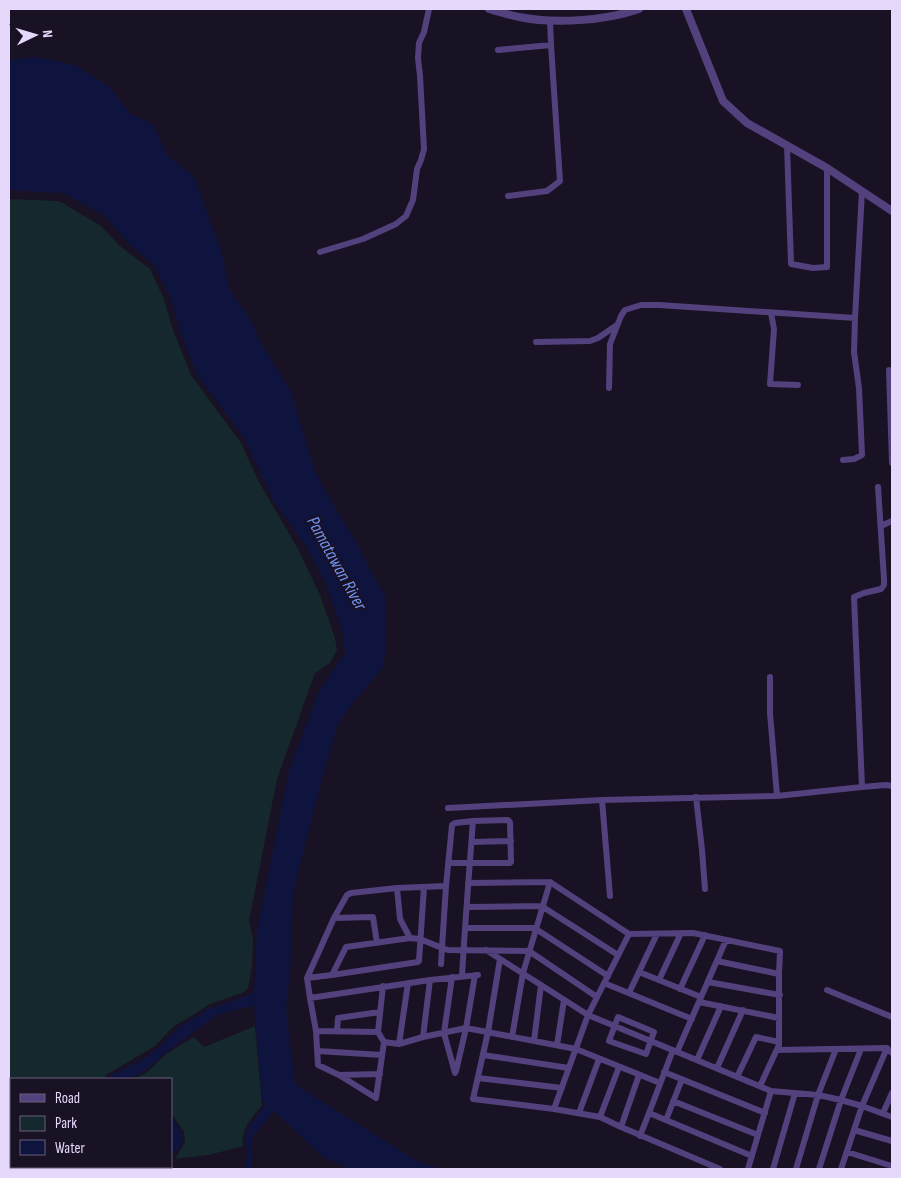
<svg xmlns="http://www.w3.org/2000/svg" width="901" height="1178" font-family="'Sofia Sans Condensed',sans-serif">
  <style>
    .green { fill: #15282d }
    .water { fill: #0f143f }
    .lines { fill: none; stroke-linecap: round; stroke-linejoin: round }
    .minor { stroke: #53417e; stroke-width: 6 }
    .tertiary { stroke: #53417e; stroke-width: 8 }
    .labels { text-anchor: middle; stroke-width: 4.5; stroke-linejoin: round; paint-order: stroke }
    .water-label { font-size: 18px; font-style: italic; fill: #7094f1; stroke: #191124 }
  </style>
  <rect width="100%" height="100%" fill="#191124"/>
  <path class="green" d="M9 199 59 201 101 226 120 246 150 269 164 299 172 327 191 375 241 443 259 482 298 549 320 595 335 638 337 650 330 663 315 673 277 779 249 921 253 940 252 966 248 989 242 993 210 1004 193 1015 174 1026 155 1046 106 1075 105 1079H11V1136H9Z
    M255 1026 262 1106C252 1116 240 1131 243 1146L209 1155 175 1159 185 1142 184 1132 171 1113V1079H133L146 1073 166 1054 194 1037 204 1047Z"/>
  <path class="water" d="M36 57 75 65 110 87 130 114 153 124 167 155 195 178 210 221 221 249 229 289 249 317 260 341 291 392 315 471 335 508 354 538 367 564 386 597V646L383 668 355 700 339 722 323 775 293 892 290 974 286 1008 295 1084 415 1160 441 1169H350L323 1157 274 1111 266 1120 252 1138 251 1145 253 1157 251 1169H244C246 1164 247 1159 247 1153 247 1149 245 1145 245 1141 245 1130 259 1113 265 1105L262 1098 254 1005 217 1015 164 1054 146 1070 132 1078 126 1079H108L111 1075 146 1058 158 1048 180 1026 196 1017 206 1010 254 993 257 929 289 771 318 693 345 653 343 634 326 584 304 543 274 502 244 438 196 373 179 328 170 296 153 264 128 243 104 215 63 193 9 190V60Z
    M171 1116C181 1130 191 1143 171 1155Z"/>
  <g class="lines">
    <path class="minor" d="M498 50 551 45
      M787 145 791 264 813 268 827 267V168
      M508 196 547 191 560 181 551 45 550 20
      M320 252 363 239 396 224 406 216 413 200 417 169 421 160 424 149 420 76 418 58 419 43 424 32 429 9
      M771 313 774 329 770 384 798 385
      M536 342 590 341 598 338 617 325
      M889 370 892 463
      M609 388 610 344 621 316 625 310 641 305H659L855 318 862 191
      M843 460 854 459 862 455 859 388 854 352 855 318
      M881 526 892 521
      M770 677V713L777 796
      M862 787 854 597 864 593 881 589 884 585V579L878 487
      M696 797 702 850 705 889
      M602 800 610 896
      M448 808 602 800 777 796 862 787 886 785 892 786
      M472 842 511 841
      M449 863H510L511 862 510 822 508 820 473 821C469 873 465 924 462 976
      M468 883 550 882
      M446 886 397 888 400 919 410 938 420 939 442 948 446 886 452 825 455 823 473 821
      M467 907 543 906
      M543 907 618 955
      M334 918 347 895 351 893 397 888
      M465 928H536
      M536 929 608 976
      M410 938 346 947 332 975 418 962 419 961 424 887
      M486 950 588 1015 771 1091 818 1095 841 1100 862 1106 892 1117
      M500 959 488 1032 473 1099 554 1109 600 1117 621 1127 639 1075
      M717 961 779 974
      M441 964 442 948 448 950 529 951 597 997
      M639 972 701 997
      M332 975 307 978 334 918 373 917 377 943
      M452 977 444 1033 455 1073 456 1071 466 1028 475 975
      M307 978 310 998 430 980 478 975
      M659 980 681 933
      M708 982 780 995
      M604 983 692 1019
      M383 986 378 1032 384 1042 399 1044 423 1037 466 1028 576 1049 660 1083
      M680 989 705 935
      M827 990 892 1017
      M629 993 657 934
      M310 998 316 1031 318 1065 339 1075 376 1098 384 1042
      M699 1002 779 1018
      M618 1017 654 1032 646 1054 609 1041Z
      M316 1031 378 1032
      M337 1031 338 1018 380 1012
      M423 1037 430 980
      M512 1037 523 973 550 882 629 934 693 933 780 951 779 974V1045L760 1086
      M534 1041 541 985
      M399 1044 408 983
      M557 1045 564 1000
      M673 1050 649 1113 752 1156
      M777 1050 887 1048
      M318 1051 382 1055
      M677 1052 726 940
      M483 1055 569 1068
      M697 1060 721 1006
      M717 1068 743 1010
      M664 1072 765 1113
      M339 1075 380 1074
      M737 1077 756 1037 779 1042
      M478 1078 562 1088
      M673 1101 758 1135
      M554 1109 588 1015 629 934
      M579 1113 599 1059
      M883 1113 892 1093
      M600 1117 619 1067
      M666 1120 682 1079
      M621 1127 720 1169
      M854 1130 892 1141
      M640 1136 649 1113
      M847 1152 892 1166
      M748 1169 771 1091
      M773 1169 795 1093
      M796 1169 818 1095 836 1049
      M819 1169 841 1100 861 1049
      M841 1169 862 1106 887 1048 892 1053"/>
    <path class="tertiary" d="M489 9C499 12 509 15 519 17 554 24 605 21 639 9
      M686 9 723 101 747 123 827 168 892 211"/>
  </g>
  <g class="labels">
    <g class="water-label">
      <text transform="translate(337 563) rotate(61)" y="6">Pamatawan River</text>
    </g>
  </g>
  <rect width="901" height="1178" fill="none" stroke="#e5d8fb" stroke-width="20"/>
  <rect x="10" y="1078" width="162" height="90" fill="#191124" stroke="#6b617a"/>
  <rect x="20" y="1094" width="25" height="8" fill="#53417e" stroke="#6b617a"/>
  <text x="55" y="1103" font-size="15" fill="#e5d8fb">Road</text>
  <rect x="20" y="1116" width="25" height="15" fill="#15282d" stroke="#6b617a"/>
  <text x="55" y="1128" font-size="15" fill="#e5d8fb">Park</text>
  <rect x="20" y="1140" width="25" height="15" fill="#0f143f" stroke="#6b617a"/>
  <text x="55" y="1153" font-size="15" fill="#e5d8fb">Water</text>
  <g transform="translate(35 35) rotate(85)" stroke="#191124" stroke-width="4" paint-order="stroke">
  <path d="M0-4L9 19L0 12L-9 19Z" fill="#e5d8fb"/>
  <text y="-8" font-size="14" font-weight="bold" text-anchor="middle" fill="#e5d8fb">N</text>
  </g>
</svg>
